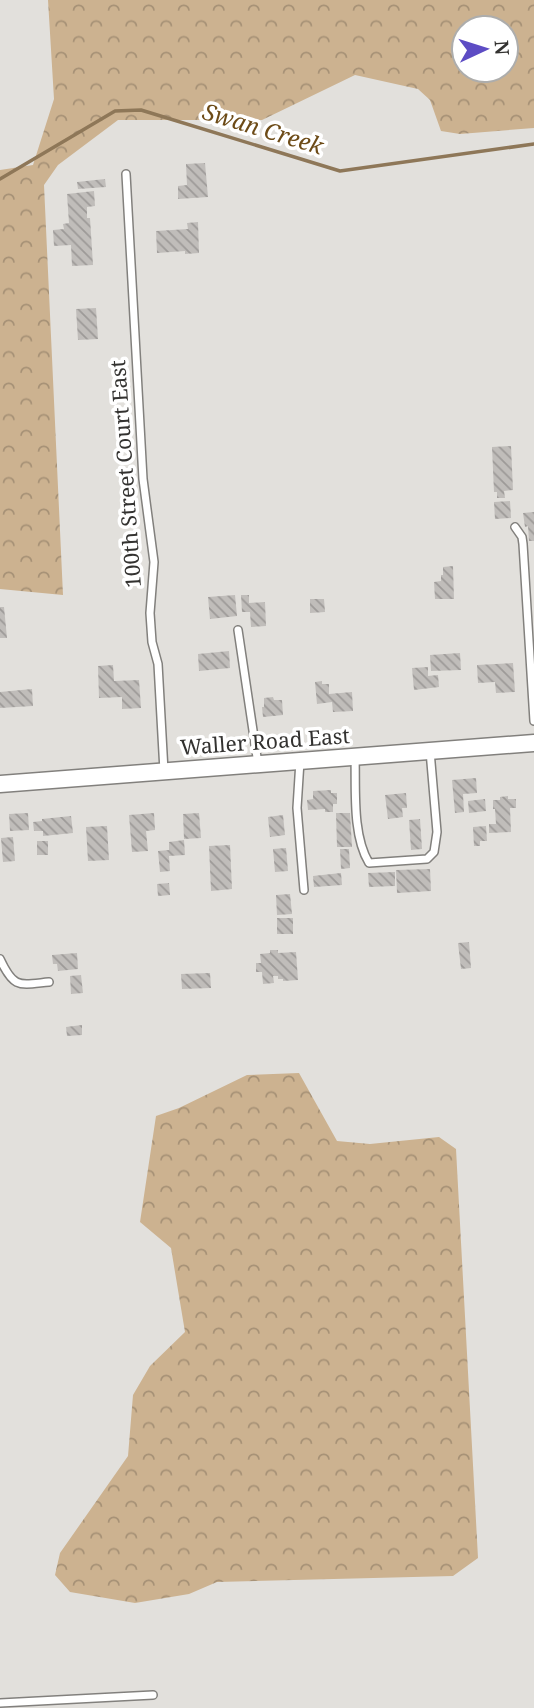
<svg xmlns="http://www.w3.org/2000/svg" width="534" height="1708" font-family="'Noto Serif',serif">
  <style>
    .forest { fill: url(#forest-crowns); fill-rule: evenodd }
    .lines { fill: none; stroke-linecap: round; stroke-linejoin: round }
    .stream { stroke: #8e7758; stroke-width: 3.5 }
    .building { fill: url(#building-back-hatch) }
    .service-casing { stroke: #82807d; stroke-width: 10 }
    .tertiary-casing { stroke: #82807d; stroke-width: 19 }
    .service { stroke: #fff; stroke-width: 7 }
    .tertiary { stroke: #fff; stroke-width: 16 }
    .labels { text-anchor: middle; stroke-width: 7; stroke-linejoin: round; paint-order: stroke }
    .street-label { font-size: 21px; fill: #333230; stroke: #fff }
    .water-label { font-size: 23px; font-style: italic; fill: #6d4b17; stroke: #fff }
  </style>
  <defs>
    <pattern id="forest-crowns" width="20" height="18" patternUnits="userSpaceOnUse" patternTransform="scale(1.75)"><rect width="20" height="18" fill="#ccb290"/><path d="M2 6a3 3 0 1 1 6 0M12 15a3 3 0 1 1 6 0" fill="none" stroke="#a69176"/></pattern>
    <pattern id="building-back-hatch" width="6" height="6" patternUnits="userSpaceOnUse" patternTransform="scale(1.75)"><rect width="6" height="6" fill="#c0bdba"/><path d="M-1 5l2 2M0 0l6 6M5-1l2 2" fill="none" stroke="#9d9a98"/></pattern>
  </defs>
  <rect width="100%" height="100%" fill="#e2e0dc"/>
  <path class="forest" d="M48 0H534V128L460 134 441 131 430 100 418 89 355 75 262 120H118L58 165 44 185 63 595 0 589V170L33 165 54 99ZM506 28V70H464V28Z
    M299 1073 337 1141 370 1144 439 1137 456 1149 478 1558 453 1576 217 1582 189 1594 135 1603 70 1592 55 1575 60 1553 128 1456 133 1395 150 1366 185 1332 171 1248 140 1222 156 1116 179 1108 247 1075Z"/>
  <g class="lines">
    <path class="stream" d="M0 179 115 111 141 110 340 171 534 144"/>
  </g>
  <path class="building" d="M205 163 208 197 178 199V186L187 185 186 164Z
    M105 179 106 187 78 189 77 182Z
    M94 191 95 206 87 207V218H90L93 265 72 266 71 245 54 246 53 230 64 229 63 224 69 223 67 194Z
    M198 222 199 253 185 254V251L157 253 156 231 188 229 187 223Z
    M96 308 98 339 78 340 76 309Z
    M511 446 513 490 504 491 505 498H497V492H494L492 447Z
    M510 501 511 518 495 519 494 502Z
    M534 512V541H529L528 526 525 527 523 513Z
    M453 566 454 599H435L434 582 441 581V575H443V567Z
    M235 595 237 616 210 619 208 597Z
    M241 595H249V603L265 602 266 626 251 627 250 612H242Z
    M310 599H324L325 612 310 613Z
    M0 607H4L7 638H0Z
    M229 651 230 668 199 671 198 654Z
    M460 653 461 670 431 671 430 655Z
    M513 663 515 692 496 693 495 682 478 683 477 665Z
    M113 665 114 681 139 680 141 708 122 709V697L99 698 98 666Z
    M428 667V676L438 675 439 687 414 690 412 668Z
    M322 681V684H329V694L352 692 353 711 333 712 332 702 317 704 315 682Z
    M32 689 33 706 0 708V692Z
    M273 697 274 700H282L283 715 263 717 262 707H264V698Z
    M476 778 477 793 463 794 464 812 455 813 452 780Z
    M331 790V793H337V804H333V812H325V809L308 810 307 800 313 799V791Z
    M406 793 407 808H402L403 817 388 819 385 795Z
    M508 796V799H516V808H510L511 832 489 833V824H496L495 809H493V800H500V797Z
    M485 799 486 811 469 813 468 801Z
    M28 813 29 830 10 831 9 814Z
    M154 813 155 830 146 831 148 851 132 852 129 815Z
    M199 813 201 838 184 839 183 814Z
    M336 813H350L352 847H337Z
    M283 815 285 835 270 837 268 817Z
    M71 816 73 833 43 836V831H34L33 822 42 821V819Z
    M420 819 422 849 411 850 409 820Z
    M107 826 109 860 88 861 86 827Z
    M486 826 487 841H480V846H474L473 827Z
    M13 837 15 861 3 862 1 838Z
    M184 840 185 855 169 856 170 871 160 872 158 851 169 850V842Z
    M37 841H48V855H37Z
    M230 845 232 889 211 891 209 846Z
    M286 848 288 871 275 872 273 849Z
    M340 849H349L350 868 341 869Z
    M430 869 431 891 397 893 396 870Z
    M395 872V886L369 887 368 873Z
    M341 873 342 885 314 887 313 876Z
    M169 883 170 895 158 896 157 884Z
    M290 894 292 914 277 915 276 895Z
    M277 918H293V934H277Z
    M469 942 471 968 461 969 458 943Z
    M270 950H278V953L296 952 298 980 283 981V979H278V976H273L274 983 263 984 262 972H256V963H261L260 954 270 953Z
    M77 953 78 969 58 971 57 964H53L52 955Z
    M210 973 211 988 182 989 181 974Z
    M81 975 83 993 71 994 70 976Z
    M82 1025V1035L67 1036 66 1027Z"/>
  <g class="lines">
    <g class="service-casing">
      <path id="service" d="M126 174 143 479 154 562 150 613 152 642 158 664 164 771
        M515 527 522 537 523 544 534 721
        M238 630 258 764
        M355 757C356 789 352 835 369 863L427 859 434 852 437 832 430 751
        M300 761 297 808 304 890
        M0 959C14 989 19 985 49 982
        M0 1703 153 1695"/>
    </g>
    <g class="tertiary-casing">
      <path id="tertiary" d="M0 784 534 743"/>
    </g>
    <use href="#service" class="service"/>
    <use href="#tertiary" class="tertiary"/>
  </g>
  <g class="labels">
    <g class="street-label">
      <text transform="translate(126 474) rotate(-94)" y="7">100th Street Court East</text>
      <text transform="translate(265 742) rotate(-4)" y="7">Waller Road East</text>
    </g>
    <g class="water-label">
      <text transform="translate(263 129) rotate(17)" y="8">Swan Creek</text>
    </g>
  </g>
  <g transform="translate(485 49) rotate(86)"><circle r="33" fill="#ffffff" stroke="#adadac" stroke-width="2"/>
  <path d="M0-5L12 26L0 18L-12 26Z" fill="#5d4cc4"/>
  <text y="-10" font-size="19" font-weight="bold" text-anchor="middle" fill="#333230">N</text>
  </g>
</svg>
